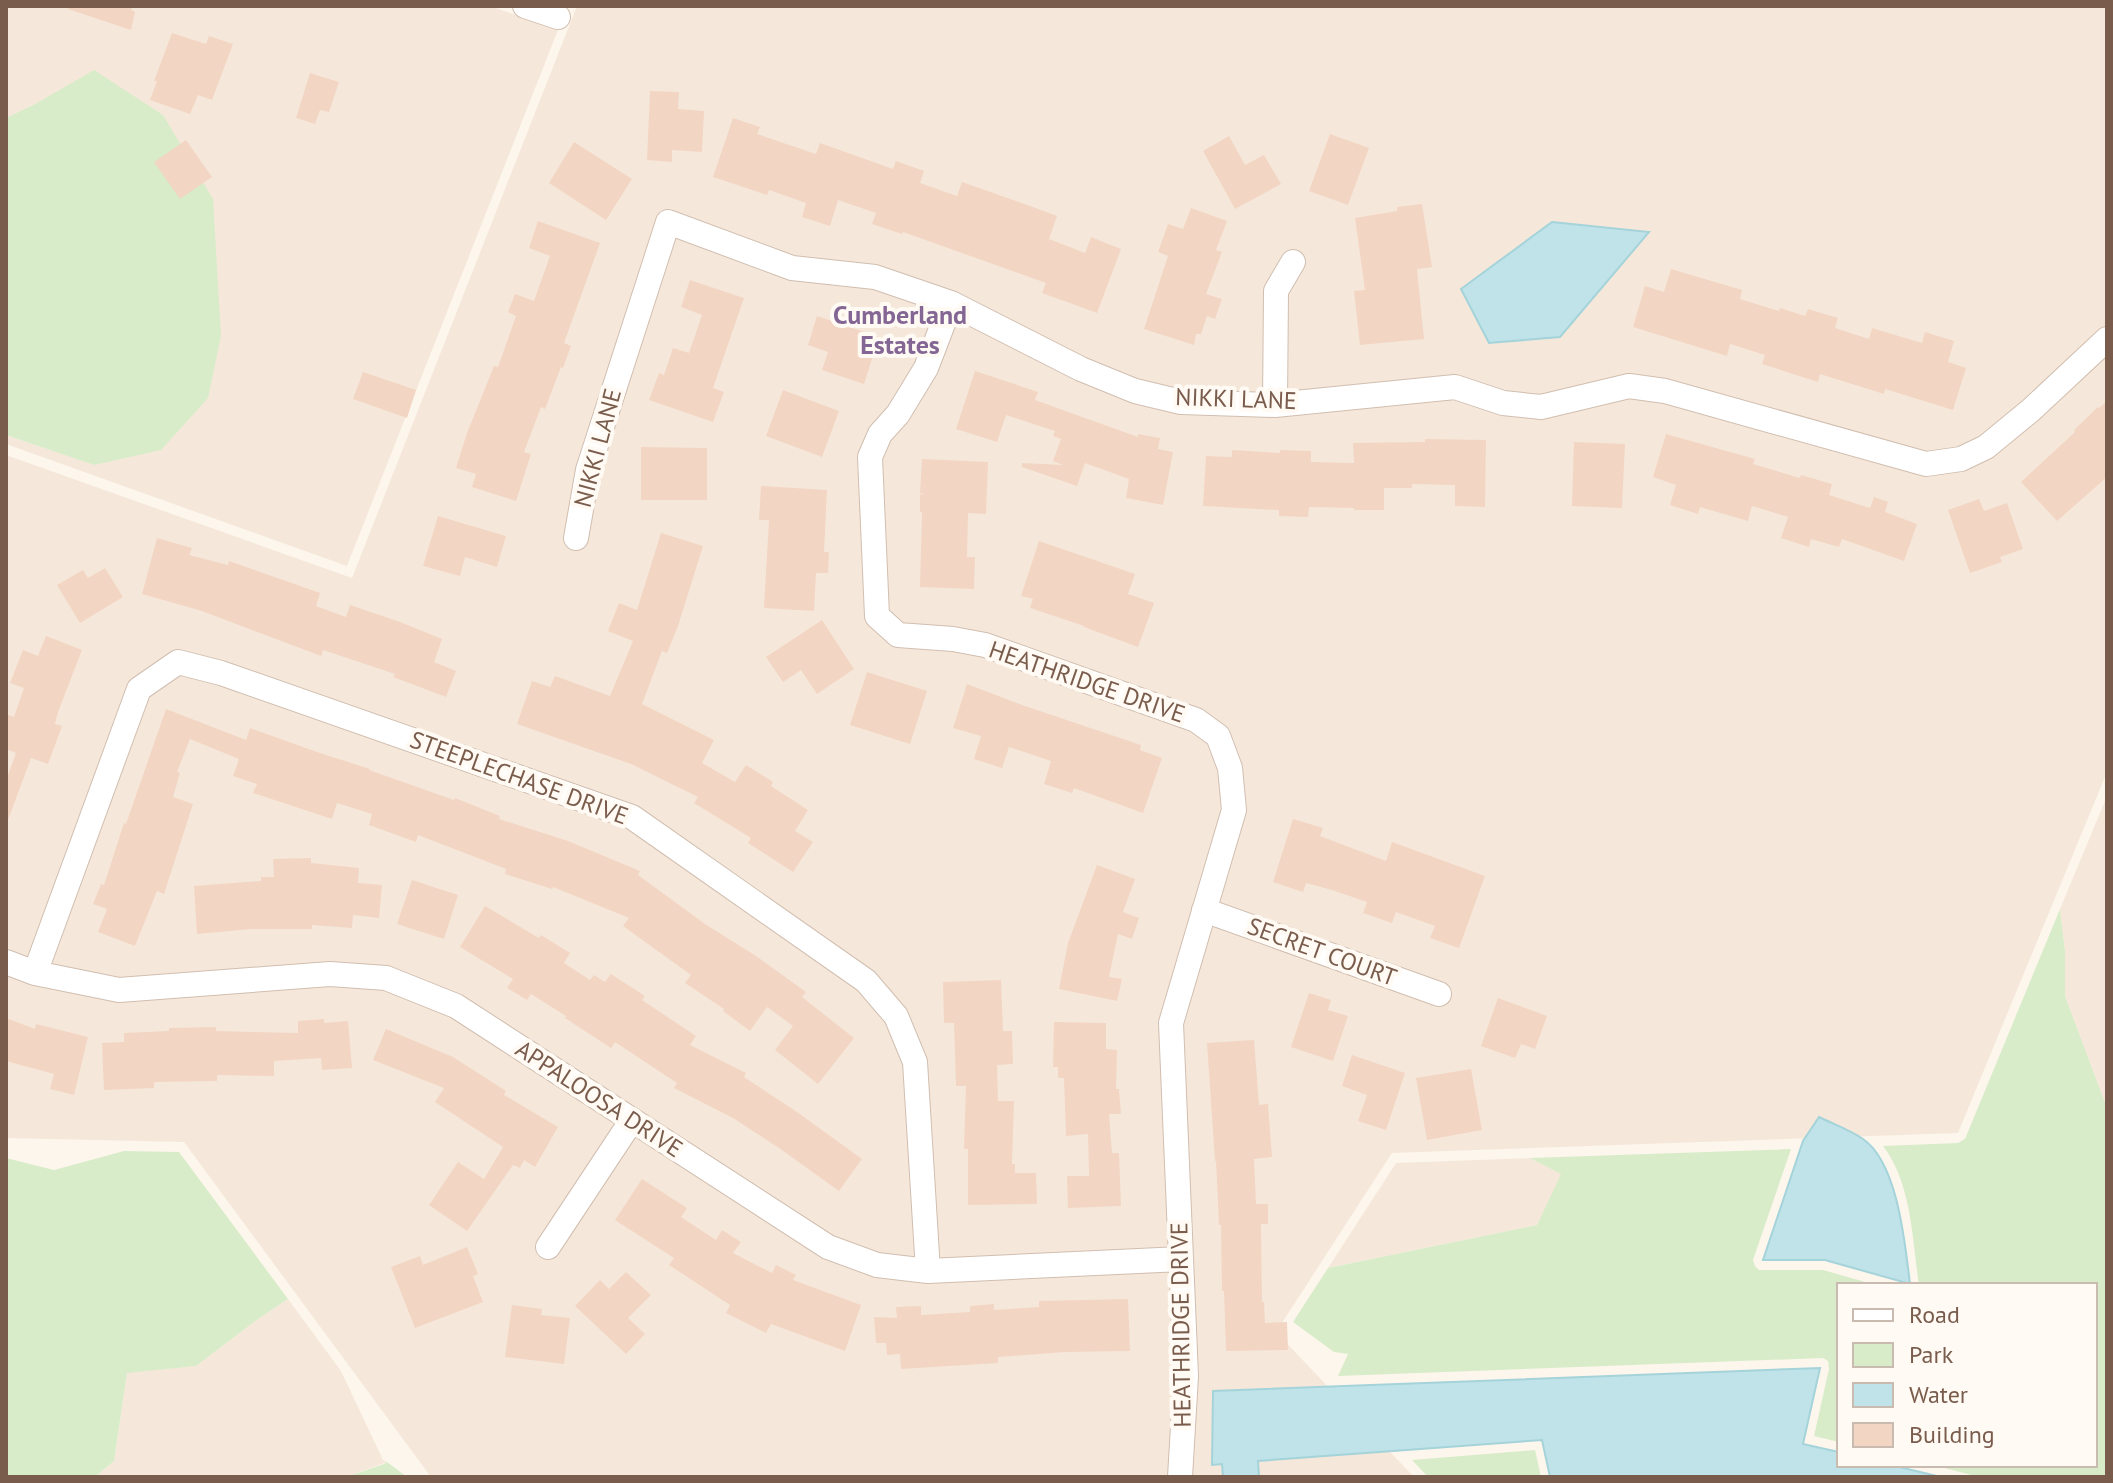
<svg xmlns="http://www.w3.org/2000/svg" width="2113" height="1483" font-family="'PT Sans',sans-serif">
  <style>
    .residential { fill: #f5e8da }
    .green { fill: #d8ecc9 }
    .water { fill: #bfe3e8; stroke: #a5d3da; stroke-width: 2 }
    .building { fill: #f3d5c3 }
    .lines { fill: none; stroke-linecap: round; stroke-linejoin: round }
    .minor-casing { stroke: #d1beb0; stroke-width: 26 }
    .minor { stroke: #fff; stroke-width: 24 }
    .labels { text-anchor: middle; stroke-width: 8; stroke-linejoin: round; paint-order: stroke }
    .street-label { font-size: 24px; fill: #7a5c4d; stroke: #fffaf3 }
    .neighbourhood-label { font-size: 26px; font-weight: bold; fill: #846695; stroke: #fffaf3 }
  </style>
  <rect width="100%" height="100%" fill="#fdf6ec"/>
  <path class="residential" d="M6 6H490L558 30 347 566 6 444V435L94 465 37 103 6 118Z
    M577 6H2107V772L1958 1133 1392 1153 1276 1332 1414 1477H431L184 1142 6 1138V455L352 578Z
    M2107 796V1108L2065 996V951L2060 909Z
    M1530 1158 1562 1174 1537 1225 1328 1268 1396 1163Z
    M288 1299 341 1371 383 1460 387 1462 346 1477H95L114 1461 127 1372 196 1366 258 1319Z"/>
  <path class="green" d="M94 70 163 115 213 199 221 336 208 398 161 450 94 465 6 435V118L37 103Z
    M2060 909 2065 951V996L2107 1108V1477H1979L1933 1465H2095V1285H1919C1912 1239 1912 1184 1883 1146L1958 1143 1965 1139Z
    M1791 1149 1753 1260 1755 1266 1759 1270H1823L1876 1285H1839V1442L1814 1436 1829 1369 1828 1361 1823 1358 1338 1376 1348 1354 1334 1352 1293 1322 1328 1268 1537 1225 1561 1174 1530 1158Z
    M124 1151 179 1152 288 1299 258 1319 196 1366 127 1373 114 1461 95 1477H7L6 1158 54 1170Z
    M1535 1450 1541 1477H1428L1412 1460Z
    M387 1462 407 1477H346L384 1464Z"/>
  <path class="water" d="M1552 222 1649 232 1560 337 1489 343 1461 289Z
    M1819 1117C1833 1124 1850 1130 1863 1139 1898 1163 1905 1244 1910 1284L1825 1260H1763L1803 1141Z
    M1820 1368 1803 1444 1839 1452V1465H1891L1941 1477H1550L1542 1440 1258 1461 1259 1477H1223L1222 1464 1212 1465 1213 1391Z"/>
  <path class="building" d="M68 6H133L131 10 135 12 131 30 68 9Z
    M172 33 206 44 209 36 233 44 212 100 198 95 190 114 150 100 157 81H154Z
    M310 73 339 82 329 112 320 110 315 124 296 118Z
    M650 91 679 92 678 109 704 111 702 152 672 150V162L647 160Z
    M733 118 760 127 757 134 816 154 820 143 893 169 896 161 924 171 920 183 957 196 962 182 1030 206 1057 216 1049 239 1085 253 1091 237 1121 249 1097 313 1042 293 1046 283 903 232 902 234 872 224 876 213 838 200 830 226 802 217 806 203 769 190 767 195 713 177Z
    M1330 134 1369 148 1348 205 1309 191Z
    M1229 136 1245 165 1264 155 1281 184 1235 209 1203 151Z
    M186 140 212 177 180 199 154 162Z
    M574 142 632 179 606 220 549 183Z
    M1422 204 1432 267 1417 269 1424 339 1360 345 1354 291 1365 290 1355 218 1397 211V207Z
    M1191 208 1227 221 1216 250 1222 252 1206 294 1222 299 1215 319 1207 316 1201 334H1196L1194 345 1144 329 1168 256 1158 252 1168 224 1183 229Z
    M538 221 600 243 564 343 571 346 563 368 561 367 545 409 541 407 524 452 531 454 516 501 472 487 476 474 456 468 467 433 494 366 498 367 516 316 508 312 515 294 534 301 550 256 529 248Z
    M1671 269 1742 290 1740 299 1779 311 1780 308 1805 316 1808 309 1838 318 1835 328 1869 339 1872 328 1922 343 1925 332 1954 341 1948 362 1966 368 1953 410 1885 389 1884 394 1820 374 1818 382 1762 364 1765 355 1730 344 1727 356 1633 327 1645 286 1664 292Z
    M690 280 744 298 713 388 724 392 713 422 649 400 659 373 664 375 673 348 689 353 702 315 681 307Z
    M817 316 879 337 864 384 822 370 828 352 808 345Z
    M975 371 1038 392 1035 400 1138 437V434L1160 438 1158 449 1173 452 1163 505 1126 498 1129 479 1085 463 1077 486 1022 467V463L1063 465 1053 461 1061 439 1053 436 1055 431 1006 415 997 442 956 429Z
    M363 372 416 390 407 418 353 399Z
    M783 390 839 411 822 457 766 436Z
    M2107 401V477L2057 521 2021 482 2075 432 2074 430 2098 407 2099 408Z
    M1666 434 1755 459 1753 464 1800 478 1801 475 1832 484 1829 495 1870 508 1874 497 1888 502 1885 512 1917 524 1904 561 1842 539 1839 547 1811 539 1809 547 1781 538 1788 517 1752 506 1748 521 1700 507 1698 514 1670 505 1676 485 1653 477Z
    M1425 439 1486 440 1485 507 1455 506V485L1412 484V488H1384V510H1354V508L1309 507 1308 517 1279 516V510L1203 506 1206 456 1232 457V450L1280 453V450L1311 451V462L1354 463 1353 443 1425 442Z
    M1574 442 1625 444 1622 508 1572 506Z
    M641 447 707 448V500H641Z
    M922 459 988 462 986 514 968 513 967 557H975L974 589 920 587 922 512H920V494L926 495 920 493Z
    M761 486 827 490 824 552H829L828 573H816L814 611 764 608 769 520H759Z
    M1979 499 1984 511 2007 503 2023 549 2000 557 2002 562 1970 573 1948 510Z
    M438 516 506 536 497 567 465 557 460 576 423 566Z
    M661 533 703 546 678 626 667 653 662 651 642 704 714 740 702 763 735 782 746 765 773 782 771 786 808 810 795 831 813 842 793 872 748 843 751 838 694 803 698 797 631 764 517 724 532 681 550 687 555 676 610 696 633 641 608 631 619 603 637 610Z
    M157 538 192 548 189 555 228 565 229 561 320 593 316 606 346 617 350 605 400 622 442 639 434 662 456 671 446 697 393 677 395 674 323 650 321 656 202 611 142 594Z
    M1039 541 1135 574 1128 594 1154 603 1138 647 1084 627V626L1030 608 1033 599 1021 596Z
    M105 568 123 597 80 623 57 585 83 570 88 578Z
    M822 620 854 669 817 694 801 670 783 682 766 657Z
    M46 636 82 650 58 712 55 724 62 726 48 764 31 758 8 820H6V781L16 753 6 749V714L14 717 24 688 10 683 23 650 38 656Z
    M867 672 927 691 910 744 850 725Z
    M967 684 1022 705 1141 745 1140 750 1162 758 1143 813 1074 788 1072 793 1044 784 1051 761 1009 747 1002 768 974 759 981 736 953 728Z
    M166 709 246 740 250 728 317 752 370 769 369 770 454 800 455 798 500 816 499 819 568 841 640 871 638 875 705 924 756 956 806 992 802 997 854 1038 818 1084 775 1050 793 1026 767 1007 750 1031 723 1011 724 1009 685 983 691 975 623 926 629 918 553 887 552 889 505 874 506 869 418 835 416 842 369 825 372 814 337 803 332 819 253 793 257 784 233 776 239 759 190 739 177 772 180 773 173 797 193 804 164 894 157 891 135 946 98 932 107 909 93 904 101 884 104 885 124 823 126 824Z
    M1293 819 1323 828 1320 836 1386 861 1392 842 1485 876 1459 948 1430 938 1435 926 1396 912 1392 923 1363 913 1367 902 1332 890 1306 883 1303 892 1273 882Z
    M311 858V863L359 868 358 883 382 885 379 918 353 915 352 928 312 925V929H251L197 934 194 886 261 881V877H274L273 859Z
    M1097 865 1135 879 1123 912 1139 918 1132 939 1118 934 1109 977 1122 979 1117 1001 1059 989 1068 943Z
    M412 880 458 895 444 939 397 924Z
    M485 906 539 938 541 935 570 953 564 963 590 980 594 975 605 982 611 974 645 996 642 1000 696 1036 690 1045 746 1073 744 1077 797 1112 862 1159 839 1191 779 1148 733 1118 674 1088 677 1083 615 1042 611 1048 565 1018 566 1016 531 994 527 1000 507 988 513 979 460 947Z
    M1001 980 1003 1031H1012L1013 1064 997 1065 998 1101H1014L1012 1164H1015V1173H1036L1037 1204 968 1205V1149H964L966 1086H956L954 1023H944L943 982Z
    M1309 993 1331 1000 1328 1010 1348 1016 1333 1061 1291 1047Z
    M1498 998 1547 1016 1535 1049 1521 1044 1515 1058 1481 1046Z
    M6 1018 35 1029 36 1024 88 1037 74 1095 50 1089 54 1074 6 1061Z
    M324 1019V1023L348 1021 352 1068 322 1070 321 1058 274 1061V1076L217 1075V1081L154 1082V1088L104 1090 102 1043 124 1042V1033L169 1031V1028L216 1027V1031L298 1033V1021Z
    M1054 1022 1106 1023V1049L1117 1050 1116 1089H1119L1121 1114H1109L1112 1153H1119L1121 1206 1068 1208 1067 1176H1089L1088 1134 1066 1136 1064 1078H1058V1067H1053Z
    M386 1029 453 1057 506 1091 504 1095 558 1127 535 1167 524 1160 520 1168 513 1165 467 1231 429 1205 458 1162 484 1179 503 1147 435 1102 444 1088 373 1060Z
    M1254 1040 1259 1105 1268 1104 1272 1157 1254 1159 1256 1204H1268V1224H1261L1262 1302H1264L1265 1323 1287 1322 1288 1350 1226 1351 1224 1291H1222L1221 1225H1219L1216 1161H1215L1207 1043Z
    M1352 1055 1405 1073 1386 1130 1358 1121 1367 1095 1342 1086Z
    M1471 1069 1482 1130 1427 1140 1416 1078Z
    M642 1179 687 1208 681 1217 716 1240 722 1230 741 1242 733 1253 772 1273 776 1265 796 1275 793 1280 861 1305 845 1351 771 1324 766 1333 726 1313 730 1305 669 1265 674 1258 615 1220Z
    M467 1247 478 1274 473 1276 483 1302 415 1328 391 1267 420 1256 423 1265Z
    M626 1272 651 1295 628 1318 645 1334 626 1354 575 1306 600 1280 609 1289Z
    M1128 1299 1130 1351 1065 1352 998 1357V1363L901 1369 900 1354 887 1355 886 1343H876L874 1317 897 1318 896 1307 921 1306V1315L970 1312V1306L994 1304V1310L1039 1307V1301Z
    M512 1305 542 1309 541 1315 570 1318 564 1364 505 1357Z"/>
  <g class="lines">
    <g class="minor-casing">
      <path id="minor" d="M525 6 558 17
        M951 303 926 368 898 414 880 434 870 457 877 616 898 635 953 639 985 645 1196 720 1218 736 1230 768 1234 810 1171 1023 1186 1376 1180 1477
        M1275 405 1276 291 1293 262
        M576 538 588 470 668 222 792 268 875 277 951 303 1081 369 1135 391 1181 402 1275 405 1455 387 1503 403 1541 407 1629 386 1665 391 1926 464 1961 459 1986 447 2031 410 2107 339
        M1204 910 1439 994
        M6 962 35 973 119 990 330 974 386 978 456 1006 828 1247 877 1265 928 1271 1181 1259
        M35 973 139 689 178 662 221 673 632 817 866 981 896 1016 915 1062 928 1271
        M548 1247 632 1120"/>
    </g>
    <use href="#minor" class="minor"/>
  </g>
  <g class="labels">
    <g class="street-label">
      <text transform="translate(1236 399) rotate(2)" y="8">NIKKI LANE</text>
      <text transform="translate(598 448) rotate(-75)" y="8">NIKKI LANE</text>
      <text transform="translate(1087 682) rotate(19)" y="8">HEATHRIDGE DRIVE</text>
      <text transform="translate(519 778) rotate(20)" y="8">STEEPLECHASE DRIVE</text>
      <text transform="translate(1322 952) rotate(20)" y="8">SECRET COURT</text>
      <text transform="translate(599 1099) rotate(33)" y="8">APPALOOSA DRIVE</text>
      <text transform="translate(1181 1325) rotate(-91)" y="8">HEATHRIDGE DRIVE</text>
    </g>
    <g class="neighbourhood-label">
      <text x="900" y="324">Cumberland<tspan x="900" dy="30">Estates</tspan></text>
    </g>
  </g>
  <rect width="2113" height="1483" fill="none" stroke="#7a5c4d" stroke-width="16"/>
  <rect x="1837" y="1283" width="260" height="184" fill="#fffaf3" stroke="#cabbb1" stroke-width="2"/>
  <rect x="1853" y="1309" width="40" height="12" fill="#ffffff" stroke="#cabbb1" stroke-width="2"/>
  <text x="1909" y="1323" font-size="24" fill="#7a5c4d">Road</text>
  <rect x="1853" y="1343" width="40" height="24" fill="#d8ecc9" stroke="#cabbb1" stroke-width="2"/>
  <text x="1909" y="1363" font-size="24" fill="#7a5c4d">Park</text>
  <rect x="1853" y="1383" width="40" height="24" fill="#bfe3e8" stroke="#cabbb1" stroke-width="2"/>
  <text x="1909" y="1403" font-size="24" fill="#7a5c4d">Water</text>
  <rect x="1853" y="1423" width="40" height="24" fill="#f3d5c3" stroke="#cabbb1" stroke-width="2"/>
  <text x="1909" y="1443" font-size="24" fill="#7a5c4d">Building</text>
</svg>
